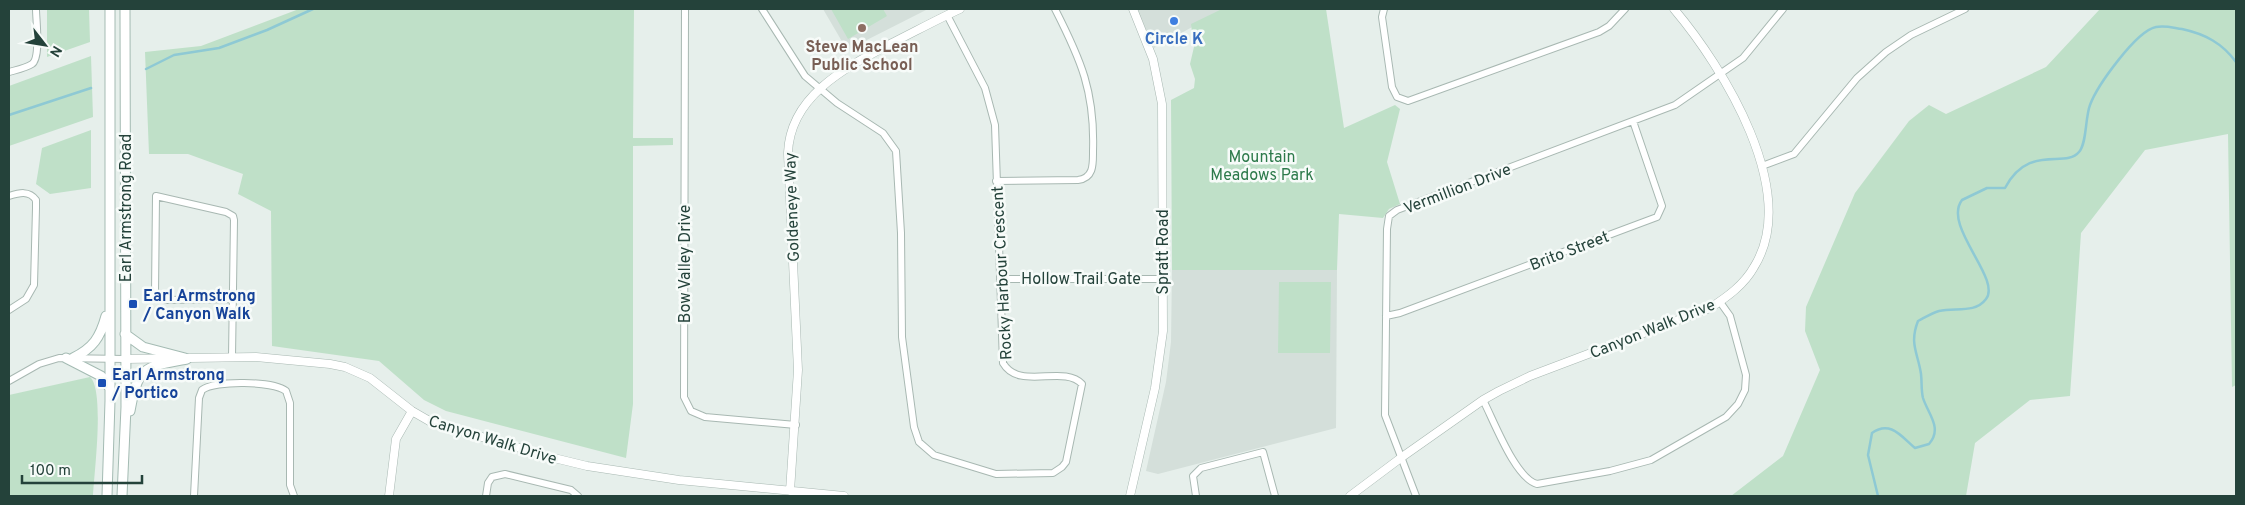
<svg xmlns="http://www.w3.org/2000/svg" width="2245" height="505" font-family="Overpass,sans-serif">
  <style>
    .built { fill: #d4dfda }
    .green { fill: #bfe0c8 }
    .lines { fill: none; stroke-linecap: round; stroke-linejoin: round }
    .stream { stroke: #8ec9d4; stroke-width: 2.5 }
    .minor-casing { stroke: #a8b8b2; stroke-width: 8 }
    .tertiary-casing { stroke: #a8b8b2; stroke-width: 9 }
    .secondary-casing { stroke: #a4bbb3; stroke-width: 11 }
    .minor { stroke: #fff; stroke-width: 6 }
    .tertiary { stroke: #fff; stroke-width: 8 }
    .secondary { stroke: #fff; stroke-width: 9 }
    .shop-dot { fill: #3f7fe0; stroke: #f7fbf9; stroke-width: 2 }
    .education-dot { fill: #8d6e63; stroke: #f7fbf9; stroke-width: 2 }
    .transit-dot { fill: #1a4fb4; stroke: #f7fbf9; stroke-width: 2 }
    .labels { text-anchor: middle; stroke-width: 5; stroke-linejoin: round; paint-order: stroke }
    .shop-label { font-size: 16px; font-weight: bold; fill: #366cbe; stroke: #f7fbf9 }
    .education-label { font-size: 16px; font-weight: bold; fill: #785e54; stroke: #f7fbf9 }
    .park-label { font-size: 16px; fill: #2d7a4b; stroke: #f7fbf9 }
    .street-label { font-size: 16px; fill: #24423a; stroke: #f7fbf9 }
    .transit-label { font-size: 16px; font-weight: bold; fill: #164399; stroke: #f7fbf9; text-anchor: start }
  </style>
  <rect width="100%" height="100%" fill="#e6efeb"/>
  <path class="built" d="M823 9H928L847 50Z
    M1137 9H1225L1154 48Z
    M1172 270H1337L1336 428 1158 474 1146 471 1166 382 1171 342Z"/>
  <path class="green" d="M47 9H89L90 42 47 57Z
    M299 9H634L633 138H673V145L633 146V404L626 458 446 411 424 400 379 361 272 346 271 211 238 194 243 174 188 154H149L145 52 201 46Z
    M831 9H883L887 16 848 39Z
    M1222 9H1326L1344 128 1395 105 1400 109 1387 162 1400 204 1389 209 1383 218 1339 214 1337 270H1172L1171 100 1194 88 1195 79 1190 64 1194 47 1191 24Z
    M2100 9H2236V385L2232 387 2228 134 2145 150 2081 233 2070 396 2030 400 1975 443 1966 496H1731L1783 456 1820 370 1805 331 1806 307 1855 193 1909 121 1929 105 1946 114 2046 67Z
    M91 56 93 117 9 146V86Z
    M91 130V188L50 194 36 184 42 148Z
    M1279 282H1331L1330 353H1278Z
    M90 377C105 390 94 474 93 496H9V395Z"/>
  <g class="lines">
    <path class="stream" d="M146 69 174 55 219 48 267 30 313 9
      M9 115 91 88
      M1878 496 1868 455 1872 433C1890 420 1901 436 1915 448L1929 444C1943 428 1928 414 1923 398 1921 390 1922 382 1921 374 1918 353 1909 344 1918 321 1924 318 1932 313 1939 311 1955 307 1975 314 1986 299 2002 279 1942 226 1962 200L1987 188H2005C2029 143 2065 169 2079 152 2087 143 2085 118 2090 105 2097 86 2136 31 2156 27 2165 25 2174 28 2182 29 2205 34 2222 43 2236 62"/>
    <g class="minor-casing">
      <path id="minor" d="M685 9 684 397 691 411 705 417 796 425
        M762 9 805 76 837 103 883 133 896 151 901 233 902 337 914 427 919 442 934 455 996 474 1053 473 1062 467 1066 462 1082 384C1064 364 1019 391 1003 363L995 125 985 88 947 15
        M1384 9 1382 17 1392 87 1397 97 1408 101 1599 32 1609 26 1625 9
        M9 72C16 70 26 68 32 64 41 58 36 20 36 9
        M1762 166 1794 154 1857 78 1886 52 1911 35 1965 9
        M996 181 1078 180C1094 178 1093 164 1093 151 1095 92 1081 60 1055 9
        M9 196C19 193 29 190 36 200V208L34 285 26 299 9 310
        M1000 279H1162
        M1386 316 1400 313 1657 217 1662 206 1633 121
        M232 357 234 220 233 216 226 212 156 196 155 294 166 300 233 299
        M9 381 39 364 59 358 125 359
        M1483 400C1494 421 1515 478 1537 484L1610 471 1651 460 1726 417 1738 404 1745 390 1746 375 1730 316 1720 302
        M194 496 199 398 202 390C215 380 273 381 286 391L290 403V485L294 496
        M486 496 488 483 492 477 505 474 571 490 578 496
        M1196 496 1193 476 1201 468 1263 452 1275 496
        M1416 496 1385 415 1387 229 1389 216 1397 210 1675 105 1743 58 1783 9"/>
    </g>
    <g class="tertiary-casing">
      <path id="tertiary" d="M125 359 256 357 330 364 345 367 370 378 412 411 431 422 550 457 587 466 679 480 844 496
        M790 491 798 370 788 153C790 94 849 66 894 42 916 31 938 19 960 9
        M389 496 396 439 412 411
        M1130 496 1155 388 1163 331 1162 104 1153 59 1133 9
        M1350 496 1402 457 1483 400 1499 391 1530 376 1710 308C1727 297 1744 285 1754 267 1801 192 1723 67 1674 9"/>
    </g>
    <g class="secondary-casing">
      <path id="secondary" d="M125 334 143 347 185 358
        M66 358 101 376 109 387
        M73 358C93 348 100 338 106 316
        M130 411C138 366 144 367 187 359
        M107 496 110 401V9
        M122 496 126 407 125 9"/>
    </g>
    <use href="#minor" class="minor"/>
    <use href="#tertiary" class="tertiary"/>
    <use href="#secondary" class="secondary"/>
  </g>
  <circle class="shop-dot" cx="1174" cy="21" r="5"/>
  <circle class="education-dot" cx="862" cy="28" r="5"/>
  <g class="transit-dot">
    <rect x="128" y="299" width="10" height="10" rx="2.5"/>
    <rect x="97" y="378" width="10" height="10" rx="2.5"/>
  </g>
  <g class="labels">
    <g class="shop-label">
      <text x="1174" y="44">Circle K</text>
    </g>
    <g class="education-label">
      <text x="862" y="52">Steve MacLean<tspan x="862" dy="18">Public School</tspan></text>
    </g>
    <g class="park-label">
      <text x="1262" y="162">Mountain<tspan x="1262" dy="18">Meadows Park</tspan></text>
    </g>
    <g class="street-label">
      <text transform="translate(1457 188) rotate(-21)" y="6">Vermillion Drive</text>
      <text transform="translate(791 207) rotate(-92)" y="6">Goldeneye Way</text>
      <text transform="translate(125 208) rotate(-90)" y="6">Earl Armstrong Road</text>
      <text transform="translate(1569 250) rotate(-21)" y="6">Brito Street</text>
      <text transform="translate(1162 252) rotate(-90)" y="6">Spratt Road</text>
      <text transform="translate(684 264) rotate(-90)" y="6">Bow Valley Drive</text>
      <text transform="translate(1001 273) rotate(-93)" y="6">Rocky Harbour Crescent</text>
      <text x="1081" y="284">Hollow Trail Gate</text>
      <text transform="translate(1652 328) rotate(-22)" y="6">Canyon Walk Drive</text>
      <text transform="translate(493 439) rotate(17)" y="6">Canyon Walk Drive</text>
    </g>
    <g class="transit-label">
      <text x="143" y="301">Earl Armstrong<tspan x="143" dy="18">/ Canyon Walk</tspan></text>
      <text x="112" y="380">Earl Armstrong<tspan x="112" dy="18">/ Portico</tspan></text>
    </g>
  </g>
  <rect width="2245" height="505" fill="none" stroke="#24423a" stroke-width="20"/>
  <g transform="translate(45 45) rotate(121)" stroke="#f7fbf9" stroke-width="4" paint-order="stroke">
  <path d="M0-4L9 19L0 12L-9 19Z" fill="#24423a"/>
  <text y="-8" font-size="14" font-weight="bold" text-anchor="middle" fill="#24423a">N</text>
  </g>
  <path d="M22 475v8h120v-8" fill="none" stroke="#24423a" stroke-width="2.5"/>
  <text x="30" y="475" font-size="15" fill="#24423a" stroke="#f7fbf9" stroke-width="4" paint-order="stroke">100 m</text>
</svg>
